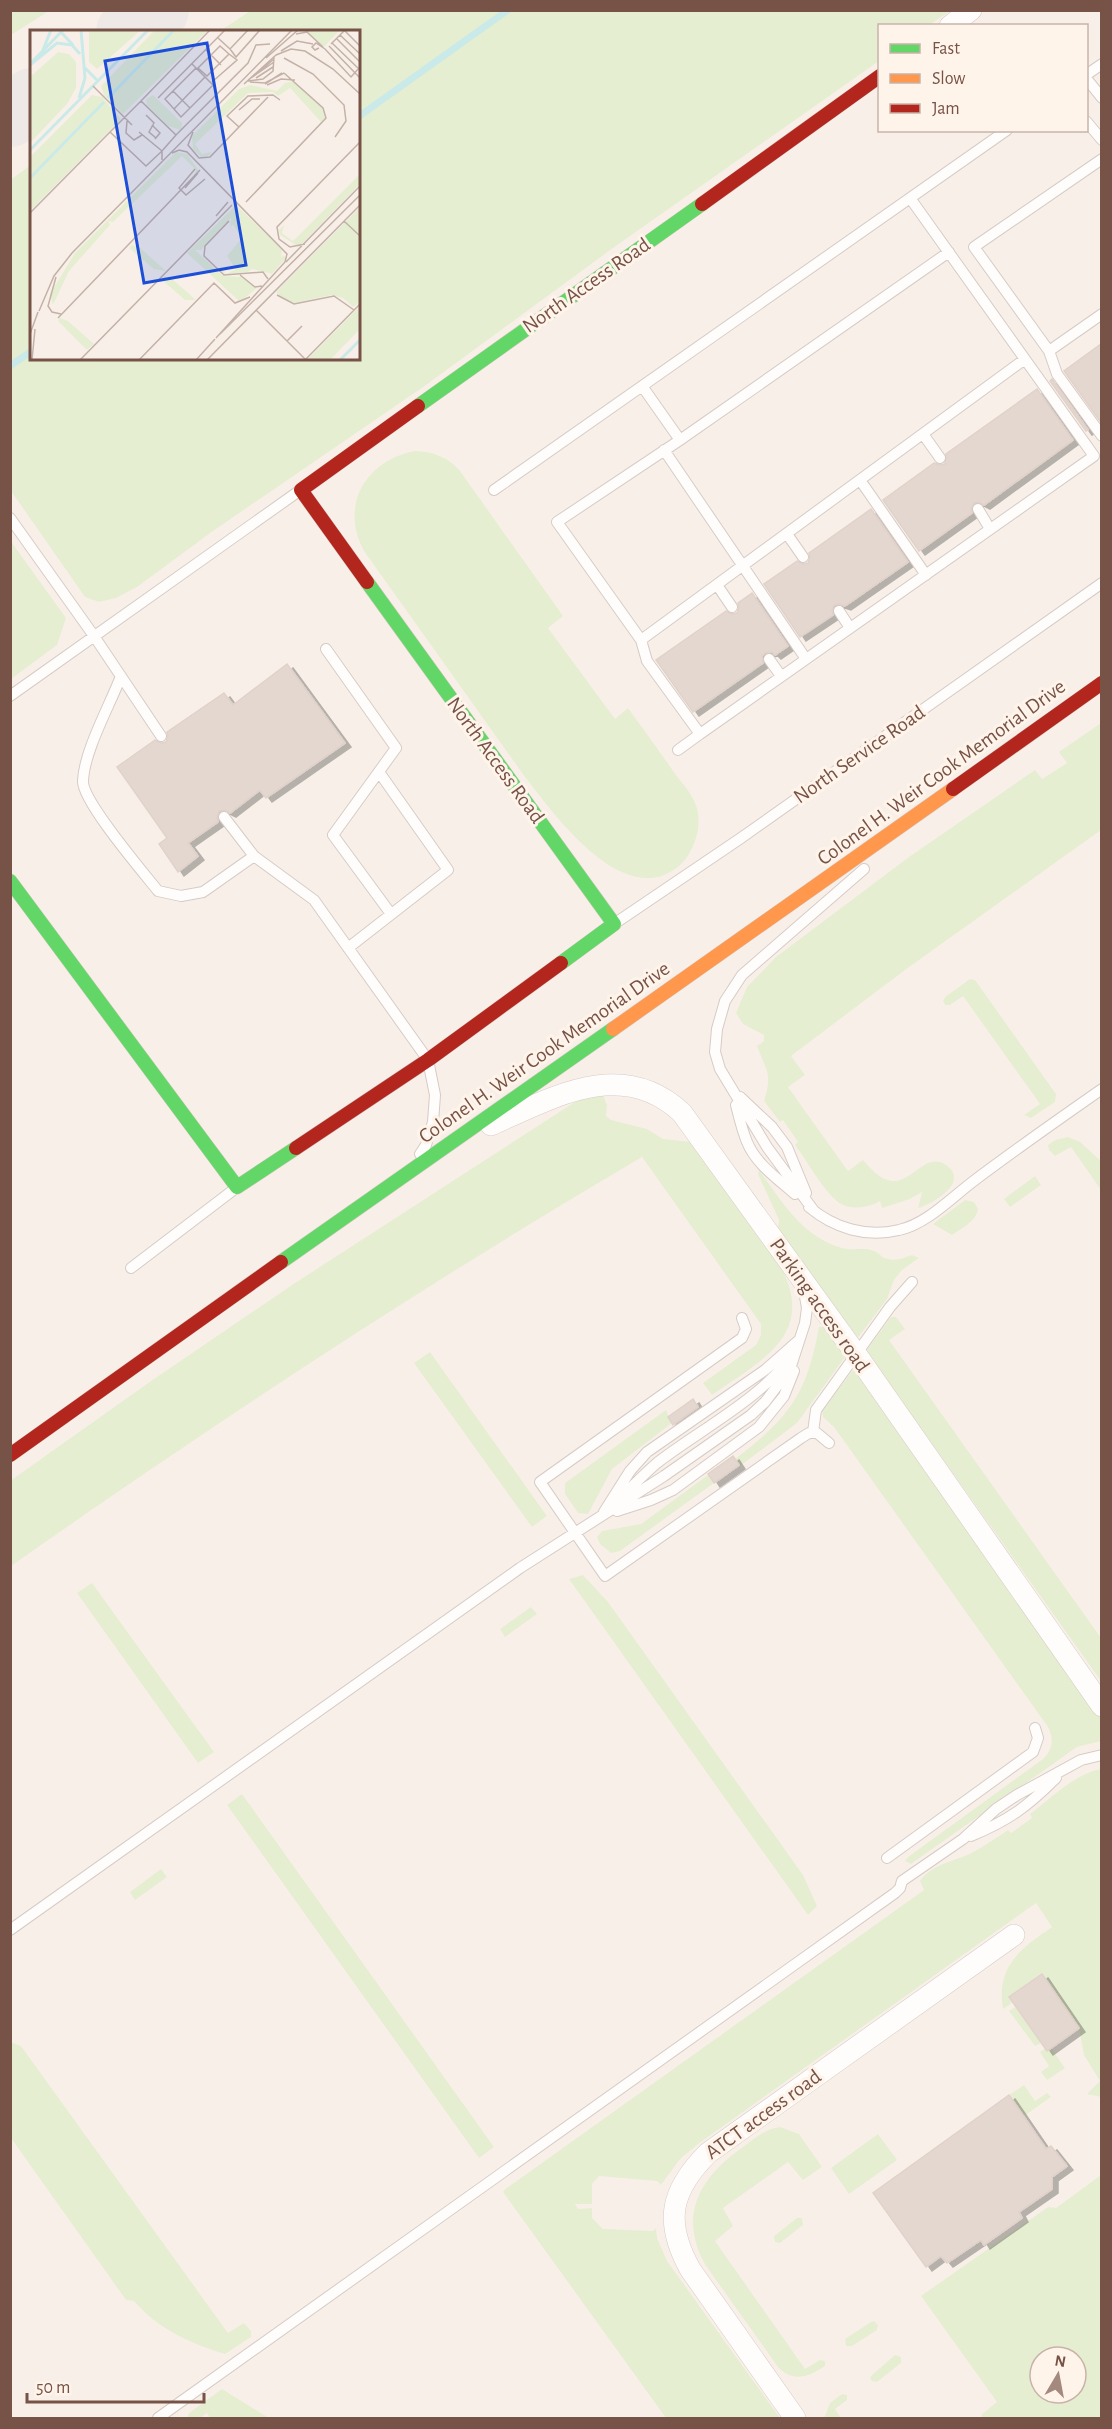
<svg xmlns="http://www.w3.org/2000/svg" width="1112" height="2429" font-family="'Alegreya Sans',sans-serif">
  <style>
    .green { fill: #e6eed1; fill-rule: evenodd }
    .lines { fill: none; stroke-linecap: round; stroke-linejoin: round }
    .stream { stroke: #c9eae8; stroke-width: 7 }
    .taxiway { stroke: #eee8e6; stroke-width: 64 }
    .building { fill: #e4d7d0; stroke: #e1d2ca; stroke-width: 1.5; filter: url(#shadow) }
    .lane-casing { stroke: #d6cbc6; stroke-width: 12 }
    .street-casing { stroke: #d6cbc6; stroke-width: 22 }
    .fast-casing { stroke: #d6cbc5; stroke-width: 15 }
    .slow-casing { stroke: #d6cbc5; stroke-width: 15 }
    .jam-casing { stroke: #d6cbc5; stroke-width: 15 }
    .lane { stroke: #fefdfc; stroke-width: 10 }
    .street { stroke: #fefdfc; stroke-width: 21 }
    .fast { stroke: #63d668; stroke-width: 14 }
    .slow { stroke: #ff974d; stroke-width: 14 }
    .jam { stroke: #b3261e; stroke-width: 14 }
    .labels { text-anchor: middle; stroke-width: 6; stroke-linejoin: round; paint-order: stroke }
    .street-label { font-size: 21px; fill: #775247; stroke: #fff4ea }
    .inset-river { fill: none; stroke: #c9eae8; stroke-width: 3 }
    .inset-road { fill: none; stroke: #c4b1a8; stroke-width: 1.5 }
    .view { fill: #1d4ed8; fill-opacity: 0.15; stroke: #1d4ed8; stroke-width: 3 }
    .inset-edge { fill: none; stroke: #775247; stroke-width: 3 }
  </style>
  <defs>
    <filter id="shadow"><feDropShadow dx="6" dy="4" stdDeviation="0" flood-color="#0004"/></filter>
  </defs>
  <rect width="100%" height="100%" fill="#f8f0e8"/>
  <path class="green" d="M11 10H49V11L11 35Z
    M250 11H950L929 25 880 26 879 61 613 248 426 385 213 531 137 587 116 598 99 602 85 597 11 491 10 180 31 165 32 358H358V32L220 31Z
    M415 451C434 452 448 457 460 471L563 616 548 628 615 719 628 708C644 730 660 752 676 775 683 784 692 794 696 805 702 822 697 842 687 857 681 866 672 872 662 876 610 892 553 813 525 777L364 551C339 505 366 460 415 451Z
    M10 540 66 618 57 645 11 679Z
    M1101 723V830L905 970 791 1056 805 1075 788 1087 848 1171 863 1160C871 1169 879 1179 892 1181 912 1183 926 1151 946 1165 971 1182 932 1204 918 1208L922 1192 910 1199 882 1208 880 1201C870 1207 855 1210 843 1205 827 1198 806 1159 795 1145L798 1142 783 1120 780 1122 764 1101C773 1073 766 1071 757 1046L764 1041V1035L743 1024 736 1013 747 987 776 957 909 857 1035 770 1042 779 1067 763 1059 752Z
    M970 979 975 980 1056 1094 1055 1102 1031 1118 1024 1115 1040 1104 963 996 950 1005H945L943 1001 945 997Z
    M603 1095 607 1105 606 1116 611 1120 647 1129 663 1139 692 1142 783 1271C815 1337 758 1362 712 1395L703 1383 756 1345 761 1335V1324L642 1157C426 1284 216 1422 11 1566L10 1481 151 1381 295 1283 578 1100Z
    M1068 1137 1080 1142 1101 1161V1190L1071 1147 1055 1156 1049 1150 1048 1145 1055 1140Z
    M759 1170C783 1203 802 1236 842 1248 852 1251 865 1247 874 1251 878 1252 881 1257 885 1258 895 1262 903 1258 912 1255L919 1258 902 1270 894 1280 887 1299 857 1339 778 1228 779 1220 758 1174Z
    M1035 1176 1041 1185 1010 1207 1004 1199Z
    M965 1200 974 1202 978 1209C976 1222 962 1228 952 1235L933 1224Z
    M891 1317H896L905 1329 889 1340 1101 1638V1681L866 1351Z
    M819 1327H823L845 1357 797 1423 740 1466 735 1459C789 1418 807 1394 819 1327Z
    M430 1352 547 1516 532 1527 414 1363Z
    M854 1369 1101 1718V1741L1077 1747 911 1864 905 1861 908 1857 1043 1759C1053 1749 1054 1740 1048 1727L834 1427 823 1417 822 1411Z
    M666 1410 672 1423 612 1469 588 1514 578 1513 565 1494V1483Z
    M708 1475 714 1483 620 1551 611 1553 600 1544 597 1537 602 1531 641 1524Z
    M583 1575 608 1602 803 1875 817 1906 808 1915 569 1579Z
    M92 1583 214 1752 198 1763 77 1593Z
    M531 1607 537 1614 505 1637 500 1629Z
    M1101 1769V2097L1087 2094 1100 2081 1084 2055 1079 2028 1042 1975 1009 1997 1012 2003 1003 2009C996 1966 1020 1949 1052 1927L1036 1903 698 2144 680 2159 661 2185 657 2181 599 2176 592 2184V2204H575L578 2209 592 2208V2218L603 2229 653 2231 656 2228 657 2238 667 2261 780 2418H666L503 2192 504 2190 924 1890 920 1881C932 1863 958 1861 975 1851 986 1845 997 1837 1008 1830L1011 1833 1032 1818 1030 1814C1050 1799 1076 1773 1101 1769Z
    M242 1794 494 2147 479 2158 227 1805Z
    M161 1869 167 1877 135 1900 130 1892Z
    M1015 2007 1041 2043 1035 2046 1009 2011Z
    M10 2042 21 2046 228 2333 244 2323 251 2331V2337L225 2354C190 2343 159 2330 134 2301L126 2300 11 2138Z
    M1045 2048 1047 2050 1051 2048 1065 2068 1047 2080 1041 2072 1049 2066 1040 2052Z
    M1024 2085 1035 2101 1047 2093 1051 2097 1024 2116 1009 2095Z
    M780 2127 799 2134 822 2167 803 2180 788 2162 723 2208 733 2226 715 2241 805 2369 820 2360 825 2361V2366C808 2377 794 2383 778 2367L706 2266C677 2215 700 2177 743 2147 755 2138 765 2129 780 2127Z
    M878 2134 897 2160 849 2194 831 2168Z
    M1101 2175V2418H982V2414L997 2402 921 2296 1048 2207 1056 2208ZM1040 2357H1076V2393H1040Z
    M797 2218H802L803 2225 780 2243 775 2242 774 2236Z
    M871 2322 874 2321 878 2325 877 2330 852 2346H846L845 2339Z
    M895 2355 901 2357V2363L877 2382 872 2381 870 2378 872 2375Z
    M222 2389 269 2418H210L207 2413 200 2418H187L189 2413Z
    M842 2394 847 2395V2400L835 2409 841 2418H824L830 2403Z"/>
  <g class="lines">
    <path class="stream" d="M358 117 508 10
      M10 366 32 351"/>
    <path class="taxiway" d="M128 32 157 10
      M10 115 32 100"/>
  </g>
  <path class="building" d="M1101 344V420L1100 421 1064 371Z
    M1052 379 1088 430 1086 431 1050 381Z
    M1037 389 1073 440 984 505 978 502 974 503 971 509 972 513 919 551 883 500 934 463 940 465 945 464 946 454Z
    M871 509 908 562 845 606 839 604 834 605 832 611 833 615 800 637 764 584 797 561 803 564 808 563 810 557 809 553Z
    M752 593 788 646 775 655 772 652 765 653 762 656 763 663 693 712 656 660 726 611 732 614 737 613 739 607 738 603Z
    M287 664 345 743 266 798 260 790 230 813 224 810 219 811 217 817 218 822 188 843 198 856 178 872 159 844 167 838 117 767 155 740 161 743 166 742 168 736 167 732 224 693 233 705Z
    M693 1399 698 1407 673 1425 668 1417Z
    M733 1456 739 1465 714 1483 708 1474Z
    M1042 1974 1079 2028 1047 2051 1009 1997Z
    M1009 2095 1046 2149 1051 2146 1067 2166 1052 2177V2189L1019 2212 1022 2218 984 2245 981 2240 947 2263 941 2256 926 2267 873 2193Z"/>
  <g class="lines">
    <g class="lane-casing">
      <path id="lane" d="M1086 75 1102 64
        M1086 78 1102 98
        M1086 121 1102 140
        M1102 159 974 247 1049 351 1102 314
        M949 252 680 440 557 522 641 640 1025 359
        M1049 351 1057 374 1102 436
        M642 386 680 440
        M923 434 940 458
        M664 450 806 659
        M860 480 926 575
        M494 490 1007 130
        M978 509 990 529
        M10 518 94 636 161 736
        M787 534 803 557
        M717 585 732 607
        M839 611 850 628
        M641 640 647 661 700 734 1094 456 910 198
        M326 649 396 748 333 835 391 914
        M769 659 781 676
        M121 676C110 705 84 751 83 781 82 801 143 872 158 891L181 896 203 892 254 856
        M10 696 299 491
        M678 750 700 734
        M224 817 254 856 314 900 428 1060 435 1095 433 1122 426 1145 420 1154
        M614 924 741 838 1102 583
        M348 948 448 870 379 772
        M740 1097 772 1127 787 1147 806 1193
        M736 1105C739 1117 742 1130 747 1142 756 1164 778 1179 795 1194
        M809 1207C834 1228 866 1238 899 1230 927 1224 952 1197 975 1180 1016 1149 1059 1119 1102 1089
        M814 1211 767 1147 720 1069 715 1052 717 1029 725 1001 742 975 864 869
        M131 1268 236 1188
        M742 1318 746 1329 742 1338 540 1482 605 1576 801 1438 809 1433H817L829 1443
        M813 1432 816 1410 890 1307 912 1282
        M620 1498C632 1487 644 1474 657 1463 695 1433 767 1395 791 1355
        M617 1511 651 1500 673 1490 759 1427 784 1396 794 1371
        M604 1512 630 1471 647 1452 765 1370 799 1340
        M971 1836C1009 1820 1027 1807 1056 1778
        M887 1858 1033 1752 1038 1738 1035 1728
        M10 1930 520 1568 664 1476 751 1415 765 1402 790 1369 805 1323 807 1308 804 1291
        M158 2418 895 1893 900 1888 902 1881 963 1839 996 1809 1017 1795 1081 1760 1102 1755"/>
    </g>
    <g class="street-casing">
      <path id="street" d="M950 26 971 10
        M491 1125C554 1097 622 1057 682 1113L856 1354 1102 1706
        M795 2418 690 2269C664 2222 670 2191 708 2153L1014 1935"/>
    </g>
    <g class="fast-casing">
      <path id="fast" d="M418 406 702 204
        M367 582 614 924 561 963
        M10 881 237 1187 296 1148
        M281 1262 613 1029"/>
    </g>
    <g class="slow-casing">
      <path id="slow" d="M613 1029 953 789"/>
    </g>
    <g class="jam-casing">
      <path id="jam" d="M702 204 880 76
        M367 582 301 490 418 406
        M953 789 1102 683
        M296 1148 428 1060 561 963
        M10 1455 281 1262"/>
    </g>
    <use href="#lane" class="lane"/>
    <use href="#street" class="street"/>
    <use href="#fast" class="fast"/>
    <use href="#slow" class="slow"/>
    <use href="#jam" class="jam"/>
  </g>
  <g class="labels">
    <g class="street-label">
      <text transform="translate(586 285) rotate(-35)" y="7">North Access Road</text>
      <text transform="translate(859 754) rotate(-35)" y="7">North Service Road</text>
      <text transform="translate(496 760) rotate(54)" y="7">North Access Road</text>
      <text transform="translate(941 772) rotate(-36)" y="7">Colonel H. Weir Cook Memorial Drive</text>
      <text transform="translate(544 1052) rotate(-35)" y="7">Colonel H. Weir Cook Memorial Drive</text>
      <text transform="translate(820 1305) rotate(55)" y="7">Parking access road</text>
      <text transform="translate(763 2114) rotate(-36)" y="7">ATCT access road</text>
    </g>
  </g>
  <g transform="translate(30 30)">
    <rect width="330" height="330" fill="#f8f0e8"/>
    <path d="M59 0H111L67 39 59 32ZM125 0H178L93 84 74 65 71 56ZM273 0 281 1 310 0 294 17ZM28 22 39 24 46 32V58L37 74 0 113V47ZM263 51 292 78 295 88 291 92 260 58 248 66 243 62 218 63 165 114 172 124 181 122 180 125 171 127 163 119 162 106 209 59 221 55 247 61 255 53ZM62 65 72 67 91 89 0 181V127ZM123 65 152 93 151 100 138 96 117 75 116 69ZM146 122 157 124 169 141 163 147 166 140 152 126 83 192 78 191 80 195 39 241 23 275 20 264 45 223ZM330 144V154L269 217 250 205 249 200 254 195 252 203 263 211ZM206 175 252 219 251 228 253 225 256 228 242 244 222 239 218 242 197 244 193 243 190 240 191 236 196 244 206 239 197 226 212 208 203 195 200 197 206 203 200 198 201 188 171 220H165L193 246 211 247 227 258 210 272 157 223ZM330 177V272L323 277 313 268 301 265 264 273 253 269 246 262ZM102 215 110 218 136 241 124 239 99 218ZM134 246 142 249 166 270H155L132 250ZM330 276V299L300 330H277ZM30 288 38 291 64 314 57 320 28 291Z" fill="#e6eed1"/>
    <path class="inset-river" d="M29 0 43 15M13 20 21 0M0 34 33 0M0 35 27 13 42 15 50 24M54 37 68 51M49 68 55 48 51 0M78 68 144 0M0 120 118 0M0 148 74 72M310 330 330 310"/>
    <path class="inset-road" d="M315 1 330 16M266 4 277 2 293 17M310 5 330 24M188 8 200 19 218 0M307 9 330 32M302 13 330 40M301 14 315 0M190 16 199 24 177 46 168 38ZM299 16 330 48M289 18 285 20 282 17 286 13 295 19 321 47 330 37M200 19 206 27 230 0M176 20 191 35M251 21 267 11 283 14M246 25 261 19 275 21 303 39 330 64M236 28 268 0M254 28 283 44 314 75 316 91 305 107M166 38 135 69 144 79 175 47M229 42 244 29M221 48 244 32M226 48 243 37M218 51 233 49 243 41 244 27M182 52 207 30 199 24M220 52 235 53 254 43M214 54 246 25M235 54 252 43M237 55 251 49 265 50M63 56 102 95M143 61 160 78M128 68 195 0M144 79 151 87 183 55 162 34M209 80 222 69H230M116 85 124 93 119 102 126 108M97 91 96 103 104 110 112 105M122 95 130 103 125 109M209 97 197 86 218 66 243 65 250 70M80 102 111 71M109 102 132 121V130M163 102 158 115 169 128M146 105 218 33 226 15 240 14M142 123 149 120 157 122 257 224 255 232 186 308M169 128 180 127 238 67M165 139 149 158 156 165 175 149M155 158 168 143M216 172 296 88 293 78 254 43M0 183 80 102 116 136 132 121 146 105 111 71 180 0M186 186 198 172M199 191 175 216 174 226 194 245 233 242 238 249M314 191 330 206M275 214 260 217 249 209 247 197 330 112M256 232 330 156M210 245 225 257 232 256M26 247 18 276 22 282 31 284M247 265 264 274 304 266 324 280M226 280 275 329M9 281 24 246 42 223 262 0M28 288 170 140M0 304 8 282M190 304 330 165M257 311 272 296M2 330 5 299M50 330 202 175M109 330 184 253 205 273 220 267M166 330 185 309M177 330 330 175M275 330 330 274"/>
    <path class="view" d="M177 13 216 235 114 253 75 31Z"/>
    <rect width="330" height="330" class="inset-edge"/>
  </g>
  <rect width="1112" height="2429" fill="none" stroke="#775247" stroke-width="24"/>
  <rect x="878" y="24" width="210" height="108" fill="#fff4ea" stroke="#c9b3a9" stroke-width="1.5"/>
  <rect x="890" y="44" width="30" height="9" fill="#63d668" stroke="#c9b3a9" stroke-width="1.5"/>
  <text x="932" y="54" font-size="18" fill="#775247">Fast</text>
  <rect x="890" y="74" width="30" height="9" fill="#ff974d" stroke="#c9b3a9" stroke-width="1.5"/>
  <text x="932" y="84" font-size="18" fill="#775247">Slow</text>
  <rect x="890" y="104" width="30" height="9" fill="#b3261e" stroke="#c9b3a9" stroke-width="1.5"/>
  <text x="932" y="114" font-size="18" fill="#775247">Jam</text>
  <g transform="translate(1058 2375) rotate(10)"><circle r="28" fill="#fff4ea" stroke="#c9b3a9" stroke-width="1.5"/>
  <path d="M0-4.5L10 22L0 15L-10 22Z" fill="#a4897f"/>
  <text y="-9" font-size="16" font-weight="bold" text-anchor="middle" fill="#775247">N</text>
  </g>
  <path d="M27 2393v9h177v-9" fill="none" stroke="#775247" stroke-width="3"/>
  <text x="36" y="2393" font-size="18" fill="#775247" stroke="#fff4ea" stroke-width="4.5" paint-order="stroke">50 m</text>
</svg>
